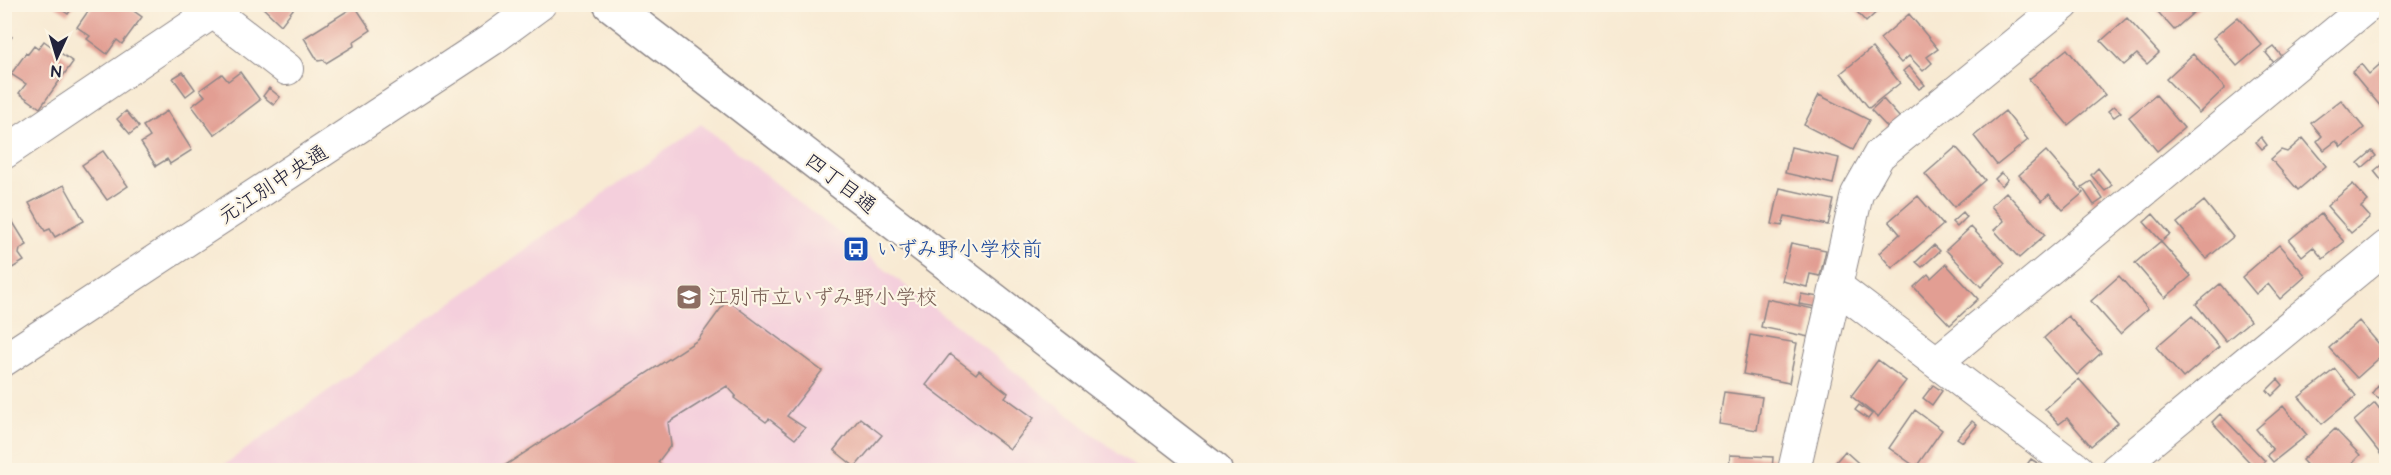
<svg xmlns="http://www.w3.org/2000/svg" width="2391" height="475" font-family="'Architects Daughter','Klee One',sans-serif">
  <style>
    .built { fill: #f4cfdc }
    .building { fill: #e29e93 }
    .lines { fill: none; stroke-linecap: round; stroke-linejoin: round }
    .minor-casing { stroke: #8d8687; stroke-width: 34 }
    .tertiary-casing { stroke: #8d8687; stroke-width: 36 }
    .minor { stroke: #fff; stroke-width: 32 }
    .tertiary { stroke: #fff; stroke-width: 33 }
    .labels { text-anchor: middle; stroke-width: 4.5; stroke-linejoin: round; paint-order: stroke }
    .street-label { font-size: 21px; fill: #22223b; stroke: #fcf5e5 }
    .transit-label { font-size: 21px; fill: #164399; stroke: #fcf5e5; text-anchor: start }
    .education-label { font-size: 21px; fill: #785e54; stroke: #fcf5e5; text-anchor: start }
  </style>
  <rect width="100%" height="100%" fill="#fcf5e5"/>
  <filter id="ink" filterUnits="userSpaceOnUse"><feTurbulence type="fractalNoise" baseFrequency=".0167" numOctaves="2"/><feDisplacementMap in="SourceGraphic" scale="12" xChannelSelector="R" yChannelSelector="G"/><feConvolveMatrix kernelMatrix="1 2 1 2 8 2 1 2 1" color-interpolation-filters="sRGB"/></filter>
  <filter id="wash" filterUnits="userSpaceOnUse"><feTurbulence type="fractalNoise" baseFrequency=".008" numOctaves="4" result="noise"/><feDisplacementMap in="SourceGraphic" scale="24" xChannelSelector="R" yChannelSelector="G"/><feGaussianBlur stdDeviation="1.35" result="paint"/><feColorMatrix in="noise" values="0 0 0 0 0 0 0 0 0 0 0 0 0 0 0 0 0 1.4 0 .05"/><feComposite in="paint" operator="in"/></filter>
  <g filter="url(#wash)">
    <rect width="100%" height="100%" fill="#f8ead3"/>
    <path class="built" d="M701 124 1139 470H217Z"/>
    <g id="blocks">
      <path class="building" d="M53 4H75L68 14Z
        M93 4H124L142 17 122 44 117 40 107 54 87 39 90 36 77 27Z
        M259 4H297L281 25Z
        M1850 4H1885L1866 22Z
        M2151 4H2203L2174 30Z
        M355 6 371 30 353 42 354 46 326 63 324 60 318 61 304 38Z
        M1909 14 1938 49 1927 57 1932 63 1923 71 1909 56 1901 63 1880 39Z
        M2238 17 2262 45 2237 66 2213 38Z
        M2127 18 2159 53 2147 64 2137 54 2124 65 2101 41Z
        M4 31 12 37 4 47Z
        M44 41 73 62 40 108 19 93 26 84 11 74 26 53 28 54 34 46 38 49Z
        M2274 47 2288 63 2279 69 2266 53Z
        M1872 48 1900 83 1869 108 1841 73Z
        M2067 49 2105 95 2068 125 2029 79Z
        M2193 54 2225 88 2199 113 2166 79Z
        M2386 59V113L2352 72 2361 64 2369 74Z
        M1909 66 1925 85 1919 89 1903 71Z
        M183 72 195 89 186 96 173 78Z
        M240 72 260 100 214 135 192 106 205 96 200 90 222 74 228 81Z
        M269 88 280 97 274 105 263 96Z
        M1819 95 1869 120 1853 150 1804 125Z
        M2156 95 2184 128 2157 151 2129 117Z
        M1883 99 1901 119 1889 129 1871 110Z
        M2341 100 2364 128 2341 147 2336 141 2324 150 2317 141 2322 136 2311 123Z
        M2114 106 2121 112 2114 117 2108 111Z
        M126 111 139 127 130 134 117 119Z
        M167 111 192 150 170 164 167 159 156 166 141 143 150 137 143 126Z
        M2005 111 2028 140 1997 165 1974 136Z
        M2261 137 2267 145 2262 149 2256 142Z
        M2303 138 2326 166 2298 190 2271 159 2281 150 2287 152Z
        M1791 147 1839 158 1833 184 1785 173Z
        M1956 147 1985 180 1954 207 1925 174Z
        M103 151 128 186 107 200 82 165Z
        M2046 151 2083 193 2063 210 2049 194 2042 201 2019 175Z
        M2372 151 2376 156 2362 168 2358 163Z
        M2386 161V186L2374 171Z
        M2098 168 2112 185 2105 191 2091 175Z
        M2001 173 2008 179 2002 186 1995 179Z
        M2091 181 2103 199 2094 205 2082 187Z
        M2353 184 2368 201 2361 207 2370 217 2351 233 2327 206Z
        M64 185 84 221 55 237 50 229 45 231 29 203Z
        M1780 188 1834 200 1828 225 1785 216 1782 226 1772 224Z
        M2006 192 2045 235 2019 258 1994 230 2004 221 1991 206Z
        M1918 196 1943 225 1892 268 1879 253 1900 234 1889 221Z
        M2204 201 2233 237 2206 259 2177 223Z
        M1963 212 1967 217 1957 227 1952 222Z
        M2153 214 2170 234 2161 242 2191 276 2165 298 2135 263 2161 241 2144 222Z
        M2321 214 2344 242 2323 259 2313 247 2302 256 2289 240Z
        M11 219 27 245 20 249 19 254 24 261 4 273V223Z
        M1971 227 2005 263 1981 287 1946 250Z
        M1791 243 1826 250 1820 276 1810 274 1807 287 1782 281Z
        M1934 245 1940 251 1922 267 1916 262Z
        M2279 245 2306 276 2280 299 2268 284 2256 294 2242 277Z
        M1946 264 1978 299 1950 325 1914 287 1928 274 1931 278Z
        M2119 276 2148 309 2120 334 2091 301Z
        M2220 284 2250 321 2226 341 2196 304Z
        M1801 294 1825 298 1823 308 1799 304Z
        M1767 299 1814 309 1809 337 1761 327Z
        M727 300 822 371 787 416 805 428 795 439 769 419 766 422 734 398 736 396 727 386 668 423 671 445 658 462 669 470H498L698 340Z
        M2068 316 2101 353 2077 375 2044 338Z
        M2192 316 2219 347 2183 378 2156 347Z
        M2359 321 2386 352 2357 378 2329 348Z
        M1750 335 1797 343 1789 383 1743 374Z
        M950 354 976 374 979 370 1008 393 1005 397 1034 418 1010 449 926 385Z
        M1878 360 1906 381 1878 417 1851 396Z
        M2335 369 2356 396 2322 424 2299 397Z
        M2079 379 2118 423 2091 446 2067 418 2059 424 2045 409Z
        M2278 379 2283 385 2272 396 2267 390Z
        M1933 385 1942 391 1932 405 1923 398Z
        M2378 385 2385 391 2379 398 2372 393Z
        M1724 392 1762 397 1757 430 1719 424Z
        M2375 403 2386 417V461L2354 421Z
        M1859 405 1872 414 1868 419 1855 410Z
        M2283 406 2307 435 2273 462 2267 455 2273 450 2256 429Z
        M1915 410 1942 430 1916 467 1889 448Z
        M2220 414 2265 461 2256 469 2212 422Z
        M860 418 882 435 855 467 834 450Z
        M1972 421 1977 425 1963 442 1957 438Z
        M2335 429 2360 455 2351 464 2353 466 2348 470H2311L2302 460Z
        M1845 451 1866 470H1829Z
        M1730 455 1773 457 1772 470H1729Z
        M2031 459 2042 466 2039 470H2023Z"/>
    </g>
  </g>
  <g filter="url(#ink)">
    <use href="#blocks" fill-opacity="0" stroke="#8d8687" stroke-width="1.5"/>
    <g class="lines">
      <g class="minor-casing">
        <path id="minor" d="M203 4 287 69
          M4 153 213 12
          M1836 286 2078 470
          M4 360 491 40 540 4
          M1937 362 2370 4
          M1794 470 1857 194 1879 155 2064 4
          M2116 470 2386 247"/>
      </g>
      <g class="tertiary-casing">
        <path id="tertiary" d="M610 4 1215 470"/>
      </g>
      <use href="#minor" class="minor"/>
      <use href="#tertiary" class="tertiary"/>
    </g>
  </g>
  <defs>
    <g id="bus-square" transform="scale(1.35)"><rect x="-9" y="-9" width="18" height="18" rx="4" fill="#1a4fb4" stroke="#fcf5e5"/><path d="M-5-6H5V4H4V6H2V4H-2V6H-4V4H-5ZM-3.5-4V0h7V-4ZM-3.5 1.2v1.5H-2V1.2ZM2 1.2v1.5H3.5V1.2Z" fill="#fff"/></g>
    <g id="school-square" transform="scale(1.35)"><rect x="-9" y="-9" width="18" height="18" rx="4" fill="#8d6e63" stroke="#fcf5e5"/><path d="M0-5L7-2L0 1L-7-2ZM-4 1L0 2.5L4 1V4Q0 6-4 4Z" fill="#fff"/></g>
  </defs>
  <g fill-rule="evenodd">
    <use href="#bus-square" x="856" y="249"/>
    <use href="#school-square" x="689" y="297"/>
  </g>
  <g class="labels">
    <g class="street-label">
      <text transform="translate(841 183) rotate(38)" y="7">四丁目通</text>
      <text transform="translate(273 184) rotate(-33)" y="7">元江別中央通</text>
    </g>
    <g class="transit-label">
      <text x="876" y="256">いずみ野小学校前</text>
    </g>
    <g class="education-label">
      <text x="708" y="304">江別市立いずみ野小学校</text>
    </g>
  </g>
  <rect width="2391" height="475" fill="none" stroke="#fcf5e5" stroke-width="24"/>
  <g transform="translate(57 57) rotate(184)" stroke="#fcf5e5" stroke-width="4.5" paint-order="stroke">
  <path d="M0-4.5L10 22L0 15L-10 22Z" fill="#22223b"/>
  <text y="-9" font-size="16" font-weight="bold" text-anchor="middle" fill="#22223b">N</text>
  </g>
</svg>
